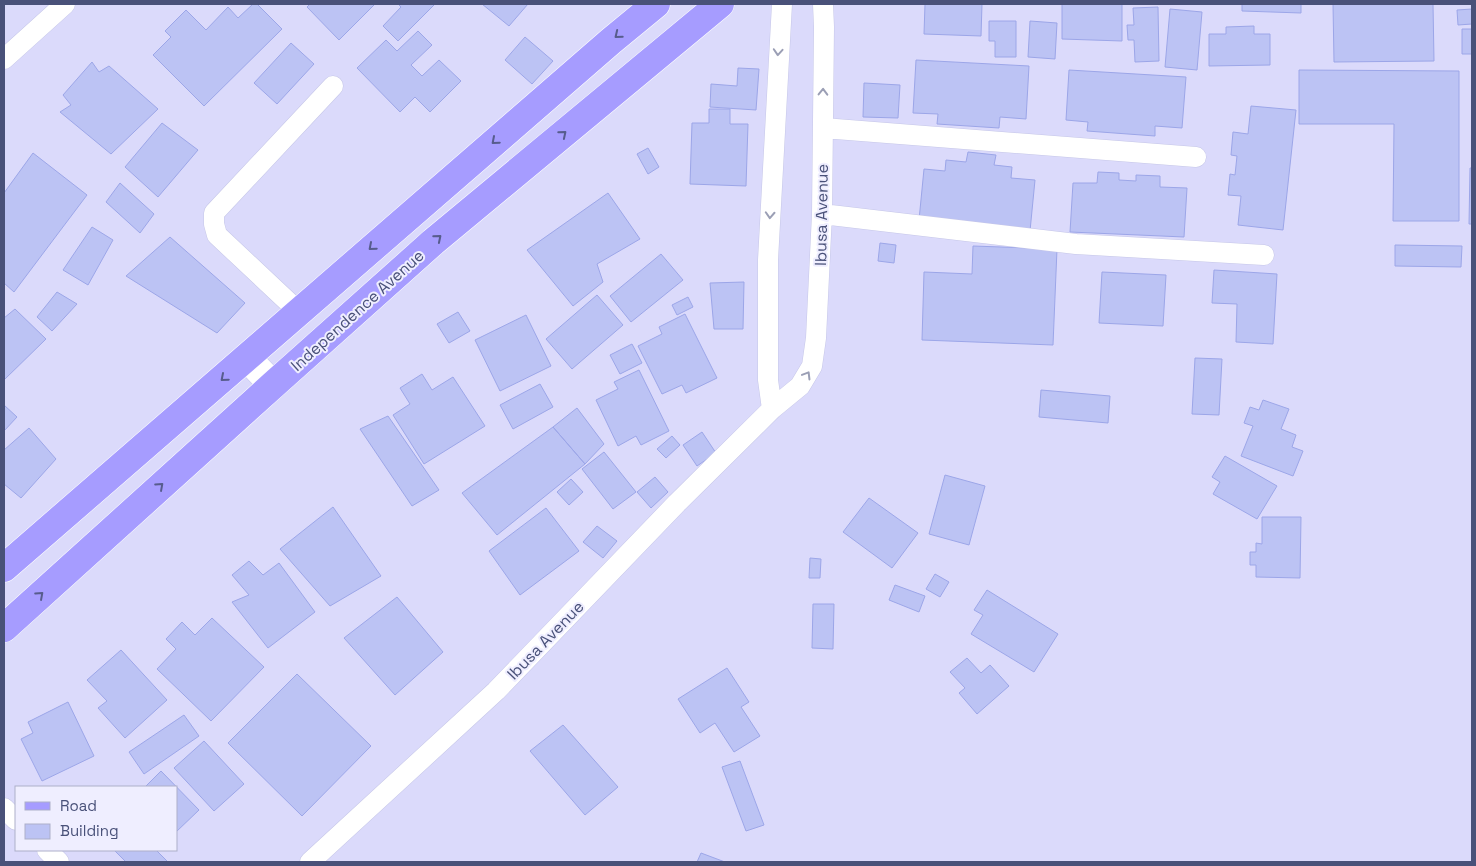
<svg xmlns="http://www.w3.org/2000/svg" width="1476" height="866" font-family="'Space Grotesk',sans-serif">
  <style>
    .residential { fill: #dbdafb; fill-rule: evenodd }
    .building { fill: #bcc3f4; stroke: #9ca6e8 }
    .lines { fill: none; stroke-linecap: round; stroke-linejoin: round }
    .street-casing { stroke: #c6c7e8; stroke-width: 21 }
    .secondary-casing { stroke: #c0c3ea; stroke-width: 29 }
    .primary-casing { stroke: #fff; stroke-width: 29 }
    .street { stroke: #fff; stroke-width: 20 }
    .secondary { stroke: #fff; stroke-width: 28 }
    .primary { stroke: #a69cff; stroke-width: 28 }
    .oneway { stroke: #575c8d }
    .oneway2 { stroke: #9b9fb5 }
    .labels { text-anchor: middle; stroke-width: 4; stroke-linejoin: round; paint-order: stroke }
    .street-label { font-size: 16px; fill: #495179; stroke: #efeeff }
  </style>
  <rect width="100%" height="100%" fill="#e8e6fd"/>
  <path class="residential" d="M4 4H1472V862H4ZM16 787H176V850H16Z"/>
  <path class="building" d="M253 4H257L282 29 204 106 153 55 171 37 165 31 186 10 206 30 228 7 238 18Z
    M310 4H375L339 40 307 7Z
    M398 4H435L398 41 383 26 401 7Z
    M482 4H528L509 26Z
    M925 4H982L981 36 924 34Z
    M1062 4H1122V41L1062 39Z
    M1242 4H1301V13L1242 11Z
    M1333 4H1433L1434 61 1334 62Z
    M1158 7 1159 61 1135 62 1134 40H1128L1127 25H1134L1133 8Z
    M1170 9 1202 12 1197 70 1165 67Z
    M1472 9V24L1458 25 1457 10Z
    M989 21H1016V57H995V41H989Z
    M1030 21 1057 23 1055 59 1028 57Z
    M1254 26V34H1270V65L1209 66V34H1226V27Z
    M1462 29H1472V54H1462Z
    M418 31 432 45 411 65 422 76 439 60 461 81 430 112 415 97 400 112 357 68 386 40 397 51Z
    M525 37 553 61 532 84 505 60Z
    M291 43 314 64 277 104 254 83Z
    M916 60 1029 66 1026 119 1000 117 999 128 937 124 938 114 913 113Z
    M92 62 99 72 109 66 158 109 111 154 60 112 71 105 63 95Z
    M738 68 759 69 756 110 710 107 711 84 737 86Z
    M1069 70 1186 77 1182 128 1155 126V136L1087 131 1088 122 1066 120Z
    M1299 70 1459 71V221H1393L1394 124H1299Z
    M864 83 900 85 898 118 863 117Z
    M1251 106 1296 110 1283 230 1238 225 1241 196 1228 195 1230 174 1235 175 1237 156 1231 155 1233 132 1248 134Z
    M709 109H730V124H748L746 186 690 184 692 123H709Z
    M162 123 198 150 158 197 125 167Z
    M648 148 659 167 648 174 637 154Z
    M968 152 996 155 994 165 1012 167 1011 178 1035 180 1030 231 919 220 924 169 945 171 946 160 966 162Z
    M33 153 87 195 14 292 4 283V193Z
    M1470 168H1472V224H1469Z
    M1098 172 1119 173V180L1136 181V175L1160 176V187L1187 188 1184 237 1070 232 1073 183H1097Z
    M120 183 154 214 140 233 106 202Z
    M608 193 640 239 597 264 603 282 573 306 527 250Z
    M92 227 113 240 88 285 63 270Z
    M170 237 245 303 217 333 126 276Z
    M880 243 896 245 894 263 878 261Z
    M1395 245 1462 246 1461 267 1395 266Z
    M973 246 1057 249 1053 345 922 340 924 272 972 274Z
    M661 254 683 280 631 322 610 296Z
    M1214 270 1277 274 1273 344 1236 342 1237 304 1212 303Z
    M1102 272 1166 275 1163 326 1099 323Z
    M744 282 743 329H714L710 283Z
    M57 292 77 304 52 331 37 317Z
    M597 295 623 325 572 369 546 339Z
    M688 297 693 307 677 315 672 305Z
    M15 309 46 339 4 380V318Z
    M458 312 470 331 449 343 437 324Z
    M685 314 717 378 686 393 682 385 662 394 638 346 662 334 659 327Z
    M526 315 551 366 500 391 475 340Z
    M632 344 642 363 620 374 610 355Z
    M1195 358 1222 359 1219 415 1192 414Z
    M639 370 669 431 641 445 636 436 618 446 596 400 618 389 614 382Z
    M422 374 432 390 453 377 485 426 424 464 393 415 410 404 400 388Z
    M540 384 553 407 513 429 500 405Z
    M1041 390 1110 396 1108 423 1039 417Z
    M1263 400 1289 409 1281 429 1296 435 1292 447 1303 451 1293 476 1241 456 1253 426 1244 423 1250 407 1259 410Z
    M4 405 17 417 4 431Z
    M577 408 604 444 585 464 553 427Z
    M388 416 439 490 412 506 360 429Z
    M553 427 585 464 497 535 462 493Z
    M29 428 56 459 21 498 4 484V450Z
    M702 432 716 453 697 466 683 445Z
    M672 436 680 445 666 458 657 449Z
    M604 452 636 492 613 509 582 469Z
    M1225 456 1277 486 1257 519 1213 494 1220 482 1212 477Z
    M945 475 985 486 969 545 929 534Z
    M655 477 668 492 651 508 637 492Z
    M571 479 583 492 569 505 557 492Z
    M869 498 918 533 892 568 843 532Z
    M333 507 381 576 330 606 280 549Z
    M546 508 579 551 520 595 489 551Z
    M1262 517H1301L1300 578 1256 577V565H1250V552H1256V543L1262 544Z
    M597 526 617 541 603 558 583 542Z
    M810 558 821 559 820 578H809Z
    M249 561 263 575 279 563 315 612 268 648 232 602 249 595 232 575Z
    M935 574 949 582 940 597 926 589Z
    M895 585 925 596 919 612 889 600Z
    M987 590 1058 634 1034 672 971 634 983 615 974 610Z
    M397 597 443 652 395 695 344 638Z
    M813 604H834L833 649 812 648Z
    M212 618 264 667 211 721 157 669 176 649 166 639 182 622 195 635Z
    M121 650 167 700 125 738 98 708 107 701 87 680Z
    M967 658 981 673 990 665 1009 686 977 714 959 693 965 688 950 672Z
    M727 668 749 702 741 707 760 736 734 752 715 723 700 733 678 699Z
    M297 674 371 746 302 816 228 743Z
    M68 702 94 756 42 781 21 739 33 733 28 722Z
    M184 715 199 736 144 774 129 752Z
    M563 725 618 787 585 815 530 751Z
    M204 741 244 784 214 811 174 768Z
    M740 761 764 825 746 831 722 767Z
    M161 771 199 810 176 832V787H145Z
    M114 850H158L157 851 168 862H126Z
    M701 853 725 862H697Z"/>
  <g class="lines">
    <g class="street-casing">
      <path id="street" d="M4 59 65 4
        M823 128 1196 157
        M822 214 1076 244 1264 255
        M299 312 217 235 214 224V213L333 86
        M772 409 768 380V260L782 4
        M4 808 16 820
        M47 850 59 862
        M310 862 496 691 677 503 772 409 800 386 812 366 816 338 822 214 824 27 823 4"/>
    </g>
    <g class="secondary-casing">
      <path id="secondary" d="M247 358 273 385"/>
    </g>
    <g class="primary-casing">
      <path id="primary" d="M4 568 611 41 656 4
        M4 628 273 385 433 242 720 4"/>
    </g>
    <use href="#street" class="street"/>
    <use href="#secondary" class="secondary"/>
    <use href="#primary" class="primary"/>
  </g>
  <defs><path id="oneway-chevron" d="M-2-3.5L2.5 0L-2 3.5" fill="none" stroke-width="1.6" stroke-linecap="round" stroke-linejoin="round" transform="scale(1.25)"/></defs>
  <g class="oneway">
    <use href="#oneway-chevron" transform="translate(618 35) rotate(141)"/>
    <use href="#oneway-chevron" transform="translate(563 134) rotate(-40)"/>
    <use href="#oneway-chevron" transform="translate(495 141) rotate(139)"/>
    <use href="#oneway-chevron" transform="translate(438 238) rotate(-40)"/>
    <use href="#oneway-chevron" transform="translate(372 247) rotate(139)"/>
    <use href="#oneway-chevron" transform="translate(224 378) rotate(139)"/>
    <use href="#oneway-chevron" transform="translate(160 486) rotate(-42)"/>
    <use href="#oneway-chevron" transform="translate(40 595) rotate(-42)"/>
  </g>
  <g class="oneway2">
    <use href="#oneway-chevron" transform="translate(778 52) rotate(94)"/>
    <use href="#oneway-chevron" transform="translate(823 92) rotate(-89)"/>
    <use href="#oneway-chevron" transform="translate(770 215) rotate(93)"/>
    <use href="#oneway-chevron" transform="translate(807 375) rotate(-59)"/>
  </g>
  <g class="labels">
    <g class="street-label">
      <text transform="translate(821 215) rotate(-89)" y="6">Ibusa Avenue</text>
      <text transform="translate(357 310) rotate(-42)" y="6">Independence Avenue</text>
      <text transform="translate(545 640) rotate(-46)" y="6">Ibusa Avenue</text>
    </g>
  </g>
  <rect width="1476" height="866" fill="none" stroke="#495179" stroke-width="10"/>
  <rect x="15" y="786" width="162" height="65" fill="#efeeff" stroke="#adafc9"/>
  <rect x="25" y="802" width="25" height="8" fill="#a69cff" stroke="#adafc9"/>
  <text x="60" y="811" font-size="15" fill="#495179">Road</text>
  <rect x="25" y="824" width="25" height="15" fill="#bcc3f4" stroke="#adafc9"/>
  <text x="60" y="836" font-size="15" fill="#495179">Building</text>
</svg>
